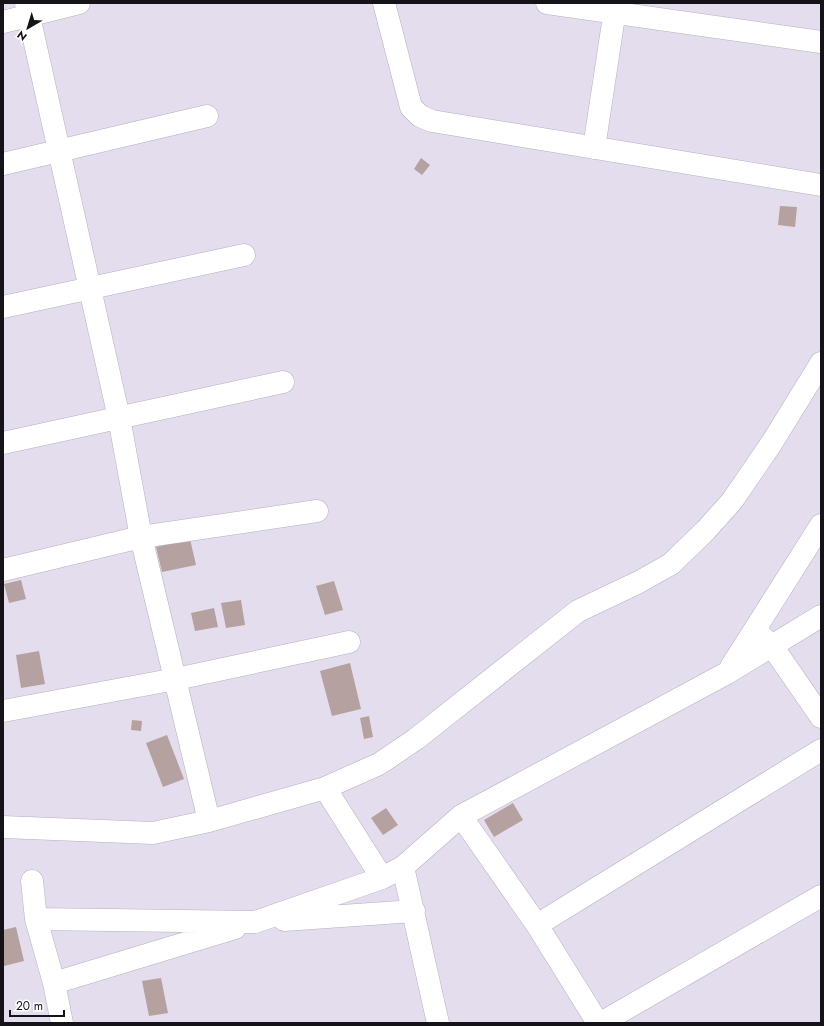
<svg xmlns="http://www.w3.org/2000/svg" width="824" height="1026" font-family="Jost,sans-serif">
  <style>
    .building { fill: #b5a19f }
    .lines { fill: none; stroke-linecap: round; stroke-linejoin: round }
    .minor-casing { stroke: #b5afbf; stroke-width: 23 }
    .minor { stroke: #fff; stroke-width: 22 }
  </style>
  <rect width="100%" height="100%" fill="#e4ddee"/>
  <path class="building" d="M421 158 430 165 422 175 414 169Z
    M780 206 797 207 795 227 778 225Z
    M190 539 196 565 162 572 156 547Z
    M21 580 26 599 9 603 4 584Z
    M334 581 343 610 325 615 316 586Z
    M241 600 245 625 226 628 221 603Z
    M214 608 218 627 195 631 191 613Z
    M39 651 45 684 21 688 16 655Z
    M350 663 361 709 332 716 320 671Z
    M369 716 373 737 364 739 360 718Z
    M132 720 142 721 141 731 131 730Z
    M167 735 184 779 163 787 146 743Z
    M513 803 523 820 494 837 484 820Z
    M386 808 398 825 383 835 371 818Z
    M16 927 24 961 4 966 3 930Z
    M161 978 168 1013 149 1016 142 981Z"/>
  <g class="lines">
    <g class="minor-casing">
      <path id="minor" d="M26 3 119 418 141 537 209 821
        M384 3 411 107 420 116 432 121 821 185
        M547 3 821 42
        M3 22 79 3
        M594 148 616 3
        M3 164 207 116
        M3 307 244 255
        M3 443 283 382
        M3 570 141 537 317 511
        M761 636 772 646 821 717
        M731 667 821 525
        M3 711 176 679 349 642
        M325 788 382 878
        M461 816 537 925 598 1023
        M3 827 153 833 209 821 325 788 379 764 416 739 578 611 639 582 671 564 706 530 732 501 771 444 821 363
        M403 867 438 1023
        M32 881 36 919 54 983 62 1023
        M36 919 255 922 382 878 403 867 461 816 727 673 821 616
        M284 920 414 911
        M537 925 821 750
        M54 983 235 928
        M601 1023 821 896"/>
    </g>
    <use href="#minor" class="minor"/>
  </g>
  <rect width="824" height="1026" fill="none" stroke="#151218" stroke-width="8"/>
  <g transform="translate(28 28) rotate(218)" stroke="#ffffff" stroke-width="3" paint-order="stroke">
  <path d="M0-3L7 15L0 10L-7 15Z" fill="#151218"/>
  <text y="-6" font-size="11" font-weight="bold" text-anchor="middle" fill="#151218">N</text>
  </g>
  <path d="M10 1010v6h54v-6" fill="none" stroke="#151218" stroke-width="2"/>
  <text x="16" y="1010" font-size="12" fill="#151218" stroke="#ffffff" stroke-width="3" paint-order="stroke">20 m</text>
</svg>
